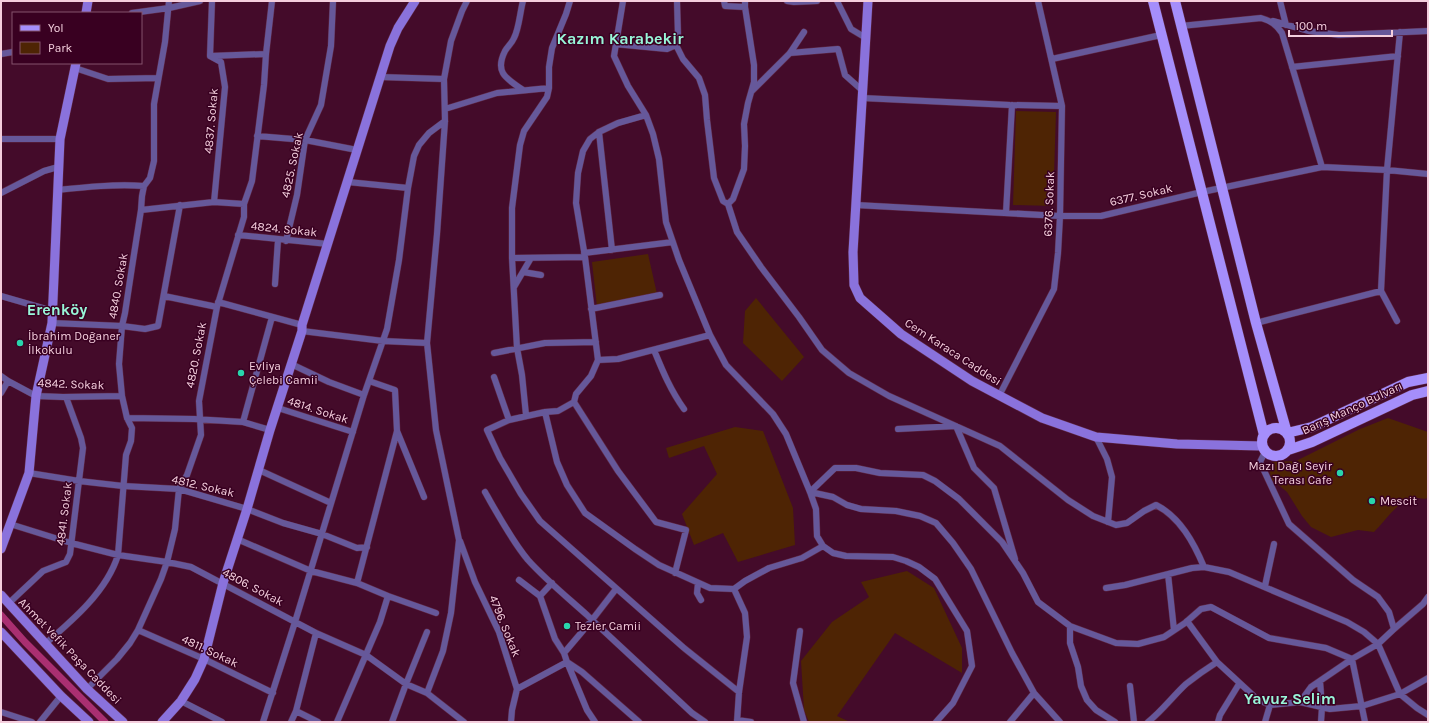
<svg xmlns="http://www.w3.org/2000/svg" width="1429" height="723" font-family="Karla,sans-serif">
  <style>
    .green { fill: #4e2404 }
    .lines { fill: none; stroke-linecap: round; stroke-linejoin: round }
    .canal { stroke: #a92f71; stroke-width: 7 }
    .street-casing { stroke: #602a47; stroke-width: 7 }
    .secondary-casing { stroke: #602a47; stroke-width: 10 }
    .primary-casing { stroke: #602a47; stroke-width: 11 }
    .street { stroke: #66589a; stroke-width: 6 }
    .secondary { stroke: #8a72dc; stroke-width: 9 }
    .primary { stroke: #a58efb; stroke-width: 10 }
    .poi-dot { fill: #29d5ac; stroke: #390021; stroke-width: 1.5 }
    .labels { text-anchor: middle; stroke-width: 3; stroke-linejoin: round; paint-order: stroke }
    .street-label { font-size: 12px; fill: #f4cedd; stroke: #390021 }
    .poi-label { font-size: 12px; fill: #f4cedd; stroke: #390021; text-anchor: start }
    .district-label { font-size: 16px; font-weight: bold; fill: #98f6d8; stroke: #390021 }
  </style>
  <rect width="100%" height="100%" fill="#440b2a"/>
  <path class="green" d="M1016 111 1056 112 1053 206 1013 205Z
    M648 254 657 294 597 307 592 262Z
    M756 298 804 357 782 381 743 343 745 311Z
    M1388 418 1428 432V498C1423 500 1418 497 1412 498 1396 503 1386 520 1374 532L1358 530 1331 537 1311 527 1302 516 1287 492 1271 479 1269 466 1273 462 1296 461 1360 429Z
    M735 427 763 431 793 508 795 545 738 562 723 533 694 545 682 514 717 474 704 446 669 458 666 448Z
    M907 571 934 588 962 648V673L895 633 837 716 850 722H809L804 710 801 661 832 622 869 597 861 582Z"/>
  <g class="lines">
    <path class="canal" d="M1 615 25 642 105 722"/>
    <g class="street-casing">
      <path id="street" d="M212 1 210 56 221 62 225 87 214 202
        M523 1C520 12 519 29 514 38 512 43 508 46 505 51 494 73 507 79 523 90
        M623 1 614 56 628 86 646 115 653 134 659 159 666 222 679 260 710 335 726 365 773 414 786 434 810 492 816 509 817 536 823 546 833 553 846 556 893 557 906 561 919 567 935 579 967 631 972 666 953 703 936 722
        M677 1 678 36 676 45 683 59 699 78 705 95 707 120 714 178 723 201 728 204 737 232 761 267 799 317 822 350 849 373 889 396 1000 446 1068 500 1093 516 1116 525 1127 523 1144 511 1156 505C1180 517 1194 543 1204 567
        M724 1 725 6 745 7
        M787 1 794 2 817 1
        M837 1 851 29 866 38
        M1280 1 1286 25
        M132 13 169 8 200 1
        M1273 21 1309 31 1339 35 1428 31
        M1181 26 1261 18C1271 21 1276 24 1282 33L1322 167
        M615 44 667 49 676 45
        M790 53 838 49 845 75 863 91
        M1 54 13 52
        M210 56 266 54
        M1052 59 1161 35
        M1292 67 1398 56
        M75 68 108 79 158 78
        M380 77 444 79
        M752 91 790 53 804 32
        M862 98 1010 105 1062 106
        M445 109 497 93 549 88
        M646 115 618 123 599 132 590 139 583 151 578 173 576 203 585 257 598 360 591 376 576 394 574 402 558 411 545 412 509 420 487 430 500 458 521 494 540 521 684 648 739 692
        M599 132 612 250
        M257 136 305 140 357 150
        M1 139H60
        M348 182 408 188
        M57 190C86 187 115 184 144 186
        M1 193 44 171 58 167
        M728 204 733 199 744 169 745 146 744 124 748 103 754 82V65L745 7V1
        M856 205 1060 216H1101L1202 192 1322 167 1387 170 1428 174
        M141 210 214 202 244 204
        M1006 213 1012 105
        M238 235 328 244
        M286 241 297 195 305 140 321 105 331 46 333 1
        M584 253 673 242
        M512 258 585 257
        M523 272 541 275
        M275 284 278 240
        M514 287 531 258
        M1381 291 1397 321
        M1 296 53 311
        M164 296 217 307
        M218 302 302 325
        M591 309 660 295
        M52 323 122 326 145 329 158 326 180 205
        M1256 323 1381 291 1387 170 1400 32
        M302 331 383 341 427 343
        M654 350C663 372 671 391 684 409
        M494 353 545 343 596 342
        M598 360 618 359 710 335
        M291 364 329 382 364 395
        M1 376 8 381 36 396 63 397 122 396
        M494 377 509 420
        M1 393 8 381
        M999 396 1054 289 1058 253 1060 216 1062 106 1038 1
        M574 402 618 471 656 522 686 530 675 573
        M278 408 353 432
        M545 412 557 462 567 485 585 513 635 549 659 565 710 588 734 589 745 581 769 568 802 558 823 546
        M526 415 522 375 517 348 512 258V208L520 145 524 131 547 97 549 88V67L552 48 566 14 570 1
        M127 418 194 419 243 422 270 430
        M243 422 272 317
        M898 429 956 426 974 468 994 488 1015 559
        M397 431 424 497
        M1096 437 1107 459 1112 477 1108 522
        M1265 452 1260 462 1289 524 1353 580 1378 597 1389 612 1394 629 1378 644 1400 694 1417 708 1428 715
        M259 470 331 503
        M29 473 79 481 123 486 179 489 247 509 283 523 322 534 357 548 367 547
        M485 492C497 513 512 541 528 560 546 580 567 597 587 615L592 620 692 713 705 722
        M810 492 835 468H856L880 473 923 475 935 481 959 499 1002 542 1023 573 1038 602 1070 626 1116 643 1138 644 1164 637 1185 623 1201 609 1211 607 1269 638 1326 648 1352 659 1365 722
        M810 492 833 497 847 505 861 509 896 511 920 516 936 523 953 543 971 569 1012 653 1034 693 1060 722
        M10 524 71 543 118 555 167 562 191 567 316 633 366 655 406 684 427 693 464 722
        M237 539 311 571 357 583
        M460 541 475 582 499 632 517 689 512 710 511 722
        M1168 574 1174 630
        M519 580 540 596
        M552 583 540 596 555 639 564 653 567 662 587 710 595 722
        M698 583 697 593 701 600
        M1265 586 1274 544
        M1106 588 1125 585 1192 568 1204 567 1229 572 1347 622 1364 632 1378 644 1352 659 1311 687 1300 702
        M734 589 745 613 747 637 739 692 737 722
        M388 596 436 613
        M8 604 43 571 66 562 70 554 83 448 81 438 66 397
        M1187 621 1217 662
        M1070 626V643L1078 667 1081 686 1087 700 1096 710 1115 722
        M1394 629 1423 604 1428 597
        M138 630 204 659 273 693
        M800 631 793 683 804 722
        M45 644C73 620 107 591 118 555L126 455 131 441 132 428 127 418 122 396 119 364 122 326 125 313 132 267 141 210 142 196 144 186 150 178 154 161V104L165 42 169 1
        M564 653 592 620 616 589
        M567 662 582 672 639 722
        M1320 681 1322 707 1321 722
        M1130 686 1134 722
        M87 689 117 659 130 643 138 630 161 579 167 562 175 529 179 489 187 475 201 435 199 401 217 307 244 217V204L252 181 264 85 266 54 272 1
        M517 689 567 662
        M427 693 443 651 451 613 459 540 436 430 427 343 437 234 445 121 444 79 451 41 462 11 467 1
        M181 701 222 722
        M296 711 318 722
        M1 712 32 722
        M737 720 751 722
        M40 722 61 696
        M263 722 295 622 364 395 387 329 399 260 408 188 414 156 419 145 429 133 445 121
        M291 722 296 711 316 633
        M337 722 380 622 388 596 357 583 397 431 395 390 369 381
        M392 722 406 684 427 632
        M1010 722 1034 693
        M1148 722C1162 711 1173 696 1186 684 1196 676 1206 669 1217 662L1257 699 1270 705 1300 702 1330 709 1362 706 1400 694 1428 678
        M1218 722 1220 715 1239 684
        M1265 722 1270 705"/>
    </g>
    <g class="secondary-casing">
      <path id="secondary" d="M868 1 853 252 854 285 860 298 901 334 972 381 1042 418 1096 437 1177 444 1262 446
        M86 13 88 1
        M1 549 29 473 36 396 52 323 60 139 76 63
        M1 595 87 689 123 722
        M1 632 61 696 89 722
        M162 722 181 701 195 679 204 659 223 583 247 509 270 430 302 331V325L390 46 398 28 415 1"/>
    </g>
    <g class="primary-casing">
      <path id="primary" d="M1153 1 1264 435
        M1175 1 1256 323 1287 433 1312 427 1408 382 1428 378
        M1262 442a14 14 0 1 1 28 0a14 14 0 1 1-28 0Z
        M1288 450 1312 442 1412 395 1428 391"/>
    </g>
    <use href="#street" class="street"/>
    <use href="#secondary" class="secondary"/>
    <use href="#primary" class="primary"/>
  </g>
  <g class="poi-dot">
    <circle cx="20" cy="343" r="4"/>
    <circle cx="241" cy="373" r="4"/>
    <circle cx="1340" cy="473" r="4"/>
    <circle cx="1372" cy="501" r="4"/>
    <circle cx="567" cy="626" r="4"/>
  </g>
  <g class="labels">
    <g class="street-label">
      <text transform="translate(211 121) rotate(-85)" y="4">4837. Sokak</text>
      <text transform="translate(292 165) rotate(-78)" y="4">4825. Sokak</text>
      <text transform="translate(1141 195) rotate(-13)" y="4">6377. Sokak</text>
      <text transform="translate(1049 204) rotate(-88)" y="4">6376. Sokak</text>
      <text transform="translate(284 229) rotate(6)" y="4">4824. Sokak</text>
      <text transform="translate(118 286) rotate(-80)" y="4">4840. Sokak</text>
      <text transform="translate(953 352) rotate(33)" y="4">Cem Karaca Caddesi</text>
      <text transform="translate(196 355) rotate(-79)" y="4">4820. Sokak</text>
      <text transform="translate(71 384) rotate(2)" y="4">4842. Sokak</text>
      <text transform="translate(1352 408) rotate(-25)" y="4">Barış Manço Bulvarı</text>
      <text transform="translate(318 410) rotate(18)" y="4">4814. Sokak</text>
      <text transform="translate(203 486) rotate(13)" y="4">4812. Sokak</text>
      <text transform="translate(64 514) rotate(-83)" y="4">4841. Sokak</text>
      <text transform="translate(253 587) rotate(28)" y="4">4806. Sokak</text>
      <text transform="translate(505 626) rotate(68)" y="4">4796. Sokak</text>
      <text transform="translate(70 651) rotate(46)" y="4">Ahmet Vefik Paşa Caddesi</text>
      <text transform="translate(210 651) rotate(25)" y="4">4811. Sokak</text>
    </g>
    <g class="poi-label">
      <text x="28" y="340">İbrahim Doğaner<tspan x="28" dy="14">İlkokulu</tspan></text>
      <text x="249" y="370">Evliya<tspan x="249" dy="14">Çelebi Camii</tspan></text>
      <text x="1332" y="470" text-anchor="end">Mazı Dağı Seyir<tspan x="1332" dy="14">Terası Cafe</tspan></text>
      <text x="1380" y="505">Mescit</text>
      <text x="575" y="630">Tezler Camii</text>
    </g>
    <g class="district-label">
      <text x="620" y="44">Kazım Karabekir</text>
      <text x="57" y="315">Erenköy</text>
      <text x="1290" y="704">Yavuz Selim</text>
    </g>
  </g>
  <rect width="1429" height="723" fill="none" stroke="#f4cedd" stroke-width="4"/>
  <rect x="12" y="12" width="130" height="52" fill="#390021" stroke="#84526c"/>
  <rect x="20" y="25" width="20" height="6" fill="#a58efb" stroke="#84526c"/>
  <text x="48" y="32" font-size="12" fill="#f4cedd">Yol</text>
  <rect x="20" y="42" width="20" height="12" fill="#4e2404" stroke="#84526c"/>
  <text x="48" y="52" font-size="12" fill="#f4cedd">Park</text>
  <path d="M1289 30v6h103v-6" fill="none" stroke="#f4cedd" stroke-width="2"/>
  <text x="1295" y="30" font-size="12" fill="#f4cedd" stroke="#390021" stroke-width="3" paint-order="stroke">100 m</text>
</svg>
